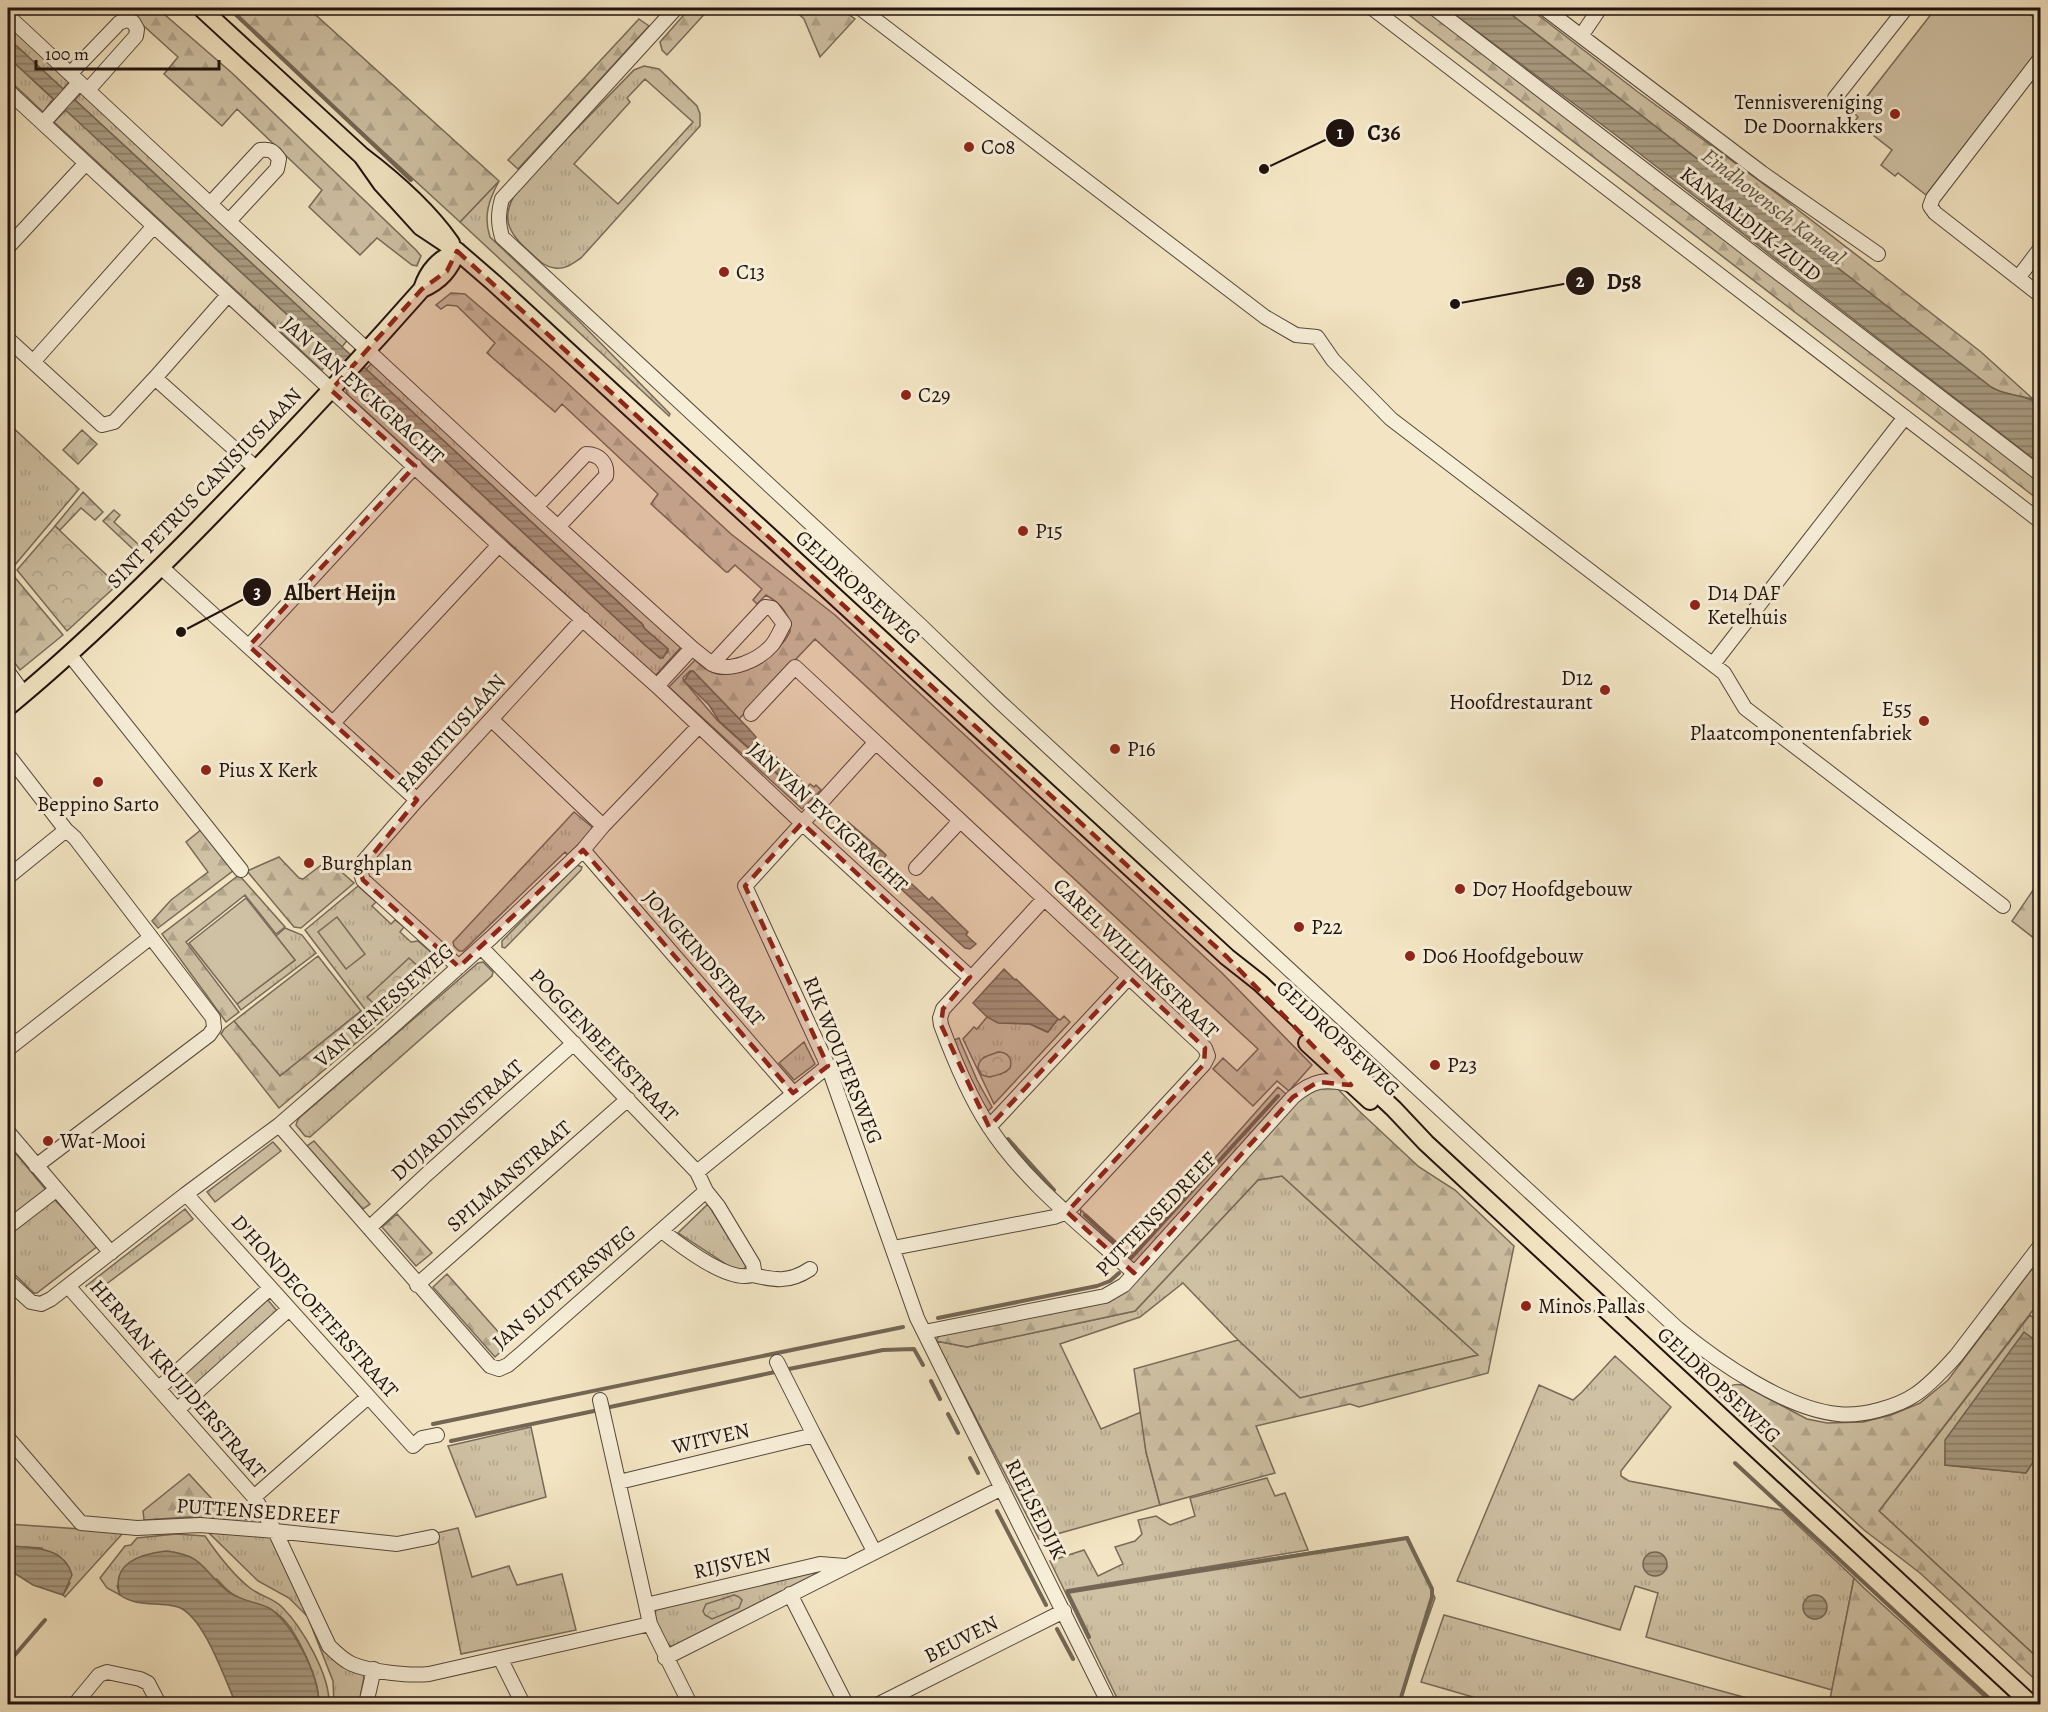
<svg xmlns="http://www.w3.org/2000/svg" width="2048" height="1712" font-family="Alegreya,serif">
  <style>
    .grass { fill: url(#grass-tufts); stroke: #786a59; stroke-width: 1.5; fill-rule: evenodd }
    .forest { fill: url(#forest-firs); stroke: #786a59; stroke-width: 1.5 }
    .park { fill: url(#park-crowns); stroke: #786a59; stroke-width: 1.5 }
    .garden { fill: #cfc1a4; stroke: #786a59; stroke-width: 1.5 }
    .water { fill: url(#water-rules); stroke: #736655; stroke-width: 1.5 }
    .lines { fill: none; stroke-linecap: round; stroke-linejoin: round }
    .stream { stroke: #736655; stroke-width: 4 }
    .minor-casing { stroke: #55483b; stroke-width: 16 }
    .major-casing { stroke: #20130e; stroke-width: 20 }
    .minor { stroke: #f7eed8; stroke-width: 14 }
    .major { stroke: #f3e5c3; stroke-width: 16 }
    .marked { fill: #8f2418; fill-opacity: 0.2; stroke: #8f2418; stroke-width: 4.5; stroke-dasharray: 12 8; stroke-linejoin: round }
    .poi-dot { fill: #8f2418; stroke: #f7eed8; stroke-width: 2 }
    .labels { text-anchor: middle; stroke-width: 6; stroke-linejoin: round; paint-order: stroke }
    .poi-label { font-size: 21px; fill: #20130e; stroke: #f7eed8; text-anchor: start }
    .street-label { font-size: 21px; fill: #20130e; stroke: #f7eed8 }
    .water-label { font-size: 22px; font-style: italic; fill: #5f5244; stroke: #f7eed8 }
    .leader { fill: none; stroke: #20130e; stroke-width: 2 }
    .callout-dot { fill: #20130e; stroke: #f7eed8; stroke-width: 2 }
    .mark-label { font-size: 18px; text-anchor: middle; font-weight: bold; fill: #fff }
    .callout-label { font-size: 22px; text-anchor: middle; font-weight: bold; fill: #20130e; stroke: #f7eed8; stroke-width: 6; stroke-linejoin: round; paint-order: stroke }
  </style>
  <defs>
    <pattern id="grass-tufts" width="24" height="20" patternUnits="userSpaceOnUse" patternTransform="scale(1.5)"><rect width="24" height="20" fill="#cfc1a4"/><path d="M3 7l-1-3M5 7V3M7 7l1-3M15 17l-1-3M17 17v-4M19 17l1-3" fill="none" stroke="#b1a58c"/></pattern>
    <pattern id="forest-firs" width="22" height="20" patternUnits="userSpaceOnUse" patternTransform="scale(1.5)"><rect width="22" height="20" fill="#cfc1a4"/><path d="M5 1l3.5 6h-7zM16 11l3.5 6h-7z" fill="#b1a58c"/></pattern>
    <pattern id="park-crowns" width="20" height="18" patternUnits="userSpaceOnUse" patternTransform="scale(1.5)"><rect width="20" height="18" fill="#cfc1a4"/><path d="M2 6a3 3 0 1 1 6 0M12 15a3 3 0 1 1 6 0" fill="none" stroke="#b1a58c"/></pattern>
    <pattern id="water-rules" width="6" height="5" patternUnits="userSpaceOnUse" patternTransform="scale(1.5)"><rect width="6" height="5" fill="#ab9e85"/><path d="M0 2.5h6" fill="none" stroke="#8b806b"/></pattern>
  </defs>
  <rect width="100%" height="100%" fill="#f3e5c3"/>
  <filter id="stains"><feTurbulence type="fractalNoise" baseFrequency=".00333" numOctaves="4"/><feColorMatrix values="0 0 0 0 .2 0 0 0 0 .09 0 0 0 0 .02 0 0 0 .5 -.17"/></filter>
  <radialGradient id="worn" r=".72"><stop offset=".6" stop-color="#630" stop-opacity="0"/><stop offset="1" stop-color="#630" stop-opacity=".3"/></radialGradient>
  <path class="grass" d="M8 23 70 81 63 89 8 38Z
    M8 57 53 99 43 112 8 79Z
    M644 66 659 69 697 106 700 114V126L581 258C573 263 565 270 555 268 545 267 538 260 531 253 507 233 499 216 519 188L634 70ZM645 79 693 122 618 204 574 164 630 102 627 98Z
    M82 92 349 338 342 347 75 100Z
    M66 110 333 357 322 370 54 122Z
    M499 181C489 200 483 216 490 237L579 321 670 414 669 416 460 222Z
    M372 363 682 646 655 676 348 395 346 390 357 379 645 645 660 658 668 652V649L644 628 643 625 366 369Z
    M8 423 79 489 14 566 8 558Z
    M574 812 592 827 590 833 568 855 565 852 463 951H459L454 946 453 942Z
    M577 865 582 867 581 870 508 945 505 948 502 947V941Z
    M358 886 376 902 372 906 391 924 395 920 404 927 400 932 411 942 418 941 442 962 440 968 377 1025 305 930Z
    M285 928 302 935 316 953 241 1010 237 1004 295 960 276 936Z
    M318 956 361 1011 280 1076 234 1021Z
    M483 962 493 972 492 976 310 1137 305 1136 296 1125 298 1119 478 963Z
    M1064 1016 1070 1022 994 1104 963 1039 974 1027 977 1029 987 1017 1012 1023 1030 1024 1047 1032 1058 1019 1060 1020Z
    M959 1038 977 1080 992 1107 987 1112 952 1041Z
    M804 1042 815 1064 794 1080 779 1063Z
    M1278 1087 1286 1094 1135 1263 1130 1262 1080 1216 1081 1210 1130 1254Z
    M314 1141 370 1204 363 1209 307 1146Z
    M273 1142 281 1151 215 1202 207 1192Z
    M8 1144 46 1190 8 1219Z
    M1282 1176 1478 1355 1300 1398 1238 1340 1183 1283 1140 1317 1060 1344 1101 1429 1141 1412 1146 1452 1160 1505 1039 1539 936 1341 967 1347 1135 1311 1258 1180Z
    M54 1199 98 1246 37 1293H34L8 1268V1235Z
    M708 1204 746 1266 741 1274 678 1233Z
    M185 1209 193 1219 93 1294 86 1286Z
    M267 1299 278 1312 182 1398 170 1384Z
    M2030 1315 2040 1323V1344L2024 1333 1946 1440 1945 1465 2026 1473 2040 1451V1660L1879 1511Z
    M1615 1356 1671 1407 1621 1471V1476L1629 1481 1782 1510 1854 1578 1832 1690 1646 1637 1658 1593 1635 1586 1620 1630 1457 1581 1539 1385 1573 1400 1582 1392Z
    M531 1427 546 1497 476 1517 448 1446Z
    M1267 1478 1275 1496 1285 1493 1308 1550 1066 1590 1408 1537 1435 1598 1398 1704H1120L1050 1561 1084 1550 1098 1576 1123 1564 1115 1547 1135 1541 1142 1534 1138 1520 1156 1516 1170 1525 1195 1516 1190 1498Z
    M8 1524 124 1532 65 1597 63 1595 70 1583 42 1548 8 1546Z
    M458 1528 472 1577 509 1566 517 1585 562 1574 576 1630 461 1654 437 1533Z
    M209 1533 273 1536 305 1608 306 1615 289 1598 258 1581Z
    M176 1534 205 1536C218 1555 232 1574 250 1588 260 1596 273 1598 282 1607 302 1627 330 1675 329 1704H318C322 1684 296 1629 280 1616 265 1604 245 1604 230 1592 225 1589 221 1583 217 1579L117 1586 120 1595 107 1588 100 1578 125 1546 131 1545 137 1538Z
    M822 1568 825 1570 675 1648C661 1644 653 1623 656 1609Z
    M308 1615 362 1672 364 1677 359 1704H334L333 1681 309 1620Z
    M1444 1615 1769 1704H1497L1421 1682Z"/>
  <path class="forest" d="M124 8H157L232 73 416 250 421 256 417 266 412 265 377 238 360 255 309 207 322 190 237 109 222 126 164 74 178 57Z
    M227 8H308L499 181 460 222Z
    M690 8H710L667 55 662 50 660 42Z
    M792 8H839L855 19 820 57 804 19Z
    M1400 8H1426L2040 480V501Z
    M1503 8H1529L1638 92 1780 196 1876 270 1981 352 2033 399 2002 393 1991 387Z
    M639 19 649 26 518 169 508 160Z
    M451 293 465 294 552 369 731 534 835 615 1222 973 1312 1065 1289 1091 1277 1081 1253 1106 1213 1069 1223 1058 1237 1071 1258 1049 815 639 739 719 693 671H690L683 678 684 681 717 720 797 792H802L810 784 814 787 816 785 821 790 802 809 669 687 695 660C702 666 709 673 719 674 744 676 780 653 790 632 791 615 780 603 766 595L757 604 753 600 762 589 735 565 728 572H726L651 504 658 494 562 404 555 412 487 353 495 343 457 306 447 305 441 309 436 305Z
    M82 430 97 444 78 464 63 450Z
    M83 492 103 512 95 520 81 508 60 530 55 526Z
    M114 510 120 515 114 522 139 545 134 550 103 521Z
    M12 574 63 635 20 670 8 654V577Z
    M202 829 234 870 158 928 152 921 171 900 208 872 186 842Z
    M279 857 299 878 303 879 328 860 354 883 301 928 294 927 247 871Z
    M239 875 285 927 276 934 245 895 186 942 239 1012 226 1022 162 934Z
    M2040 880V943L2012 921Z
    M361 1011 374 1028 279 1108 221 1034 224 1029 234 1021 280 1076Z
    M1334 1085 1358 1110 1419 1167 1455 1190 1514 1246 1488 1373 1359 1407 1350 1404 1256 1426 1275 1473 1160 1505 1146 1452 1134 1369 1238 1340 1300 1398 1478 1355 1282 1176 1258 1180 1135 1311 967 1347 936 1341 940 1334 1108 1301 1123 1293 1303 1095 1311 1090Z
    M397 1214 432 1253 416 1266 382 1227Z
    M2040 1258V1301L1879 1511 2040 1660V1684L1920 1573 1864 1530 1718 1395C1727 1387 1731 1383 1743 1385L1807 1419 1827 1423 1863 1422 1891 1415 1920 1403 1948 1380Z
    M447 1274 509 1344 495 1357 433 1287Z
    M189 1474 224 1512 239 1501 253 1516V1520L189 1517 144 1520 143 1511Z
    M1854 1578 1864 1588 1992 1704H1829Z"/>
  <path class="park" d="M55 526 117 585 67 631 17 570Z
    M409 958 420 968 380 1010 367 997Z
    M998 1052C1008 1052 1013 1059 1010 1068 1005 1074 997 1075 989 1077L982 1075 978 1068C979 1056 989 1056 998 1052Z
    M734 1595 739 1597 742 1600 739 1608 712 1619 705 1615 703 1611 706 1604Z"/>
  <path class="garden" d="M1936 8H2022L2040 22V48L1926 195 1898 173 1895 176 1881 165 1892 150 1855 121 1858 117 1854 113Z
    M246 898 295 960 237 1004 189 943Z
    M337 917 365 954 346 969 318 932Z"/>
  <path class="water" d="M1446 8H1503L1991 387C2007 397 2027 394 2040 405V464L1613 133Z
    M8 38 643 625 644 628 668 649 663 658H660L645 645 8 57Z
    M693 671 749 729 756 737 755 739 799 777 798 778 807 787 802 791H797L719 721 709 705 684 681 690 672Z
    M837 816 846 823 848 822 882 851 886 855 884 858 929 900 932 897 936 901 968 932 966 935 976 944 970 949 965 948 833 826Z
    M1004 969 1015 980 1016 979 1058 1019 1048 1032 1030 1024 998 1023 987 1017 973 1003Z
    M2024 1332 2040 1344V1451L2026 1473 1945 1465V1440Z
    M8 1546C33 1548 64 1546 72 1575L63 1595 33 1585 8 1569Z
    M166 1551C206 1555 203 1573 230 1593 242 1601 257 1602 269 1608 291 1620 322 1680 318 1704H236C225 1680 204 1616 178 1607 159 1601 138 1608 120 1595 110 1563 141 1554 166 1551Z
    M1643 1564a12 12 0 1 1 24 0a12 12 0 1 1-24 0Z
    M1803 1607a12 12 0 1 1 24 0a12 12 0 1 1-24 0Z"/>
  <g class="lines">
    <path class="stream" d="M229 8 411 180
      M1008 1139 1054 1190
      M1085 1215 1131 1258 1278 1096
      M938 1318 1097 1286 1110 1281 1119 1273
      M789 1369 883 1350 914 1349 923 1365
      M931 1381 940 1399
      M610 1407 775 1372
      M948 1414 958 1433
      M433 1424 903 1327
      M451 1441 594 1411
      M970 1458 978 1473
      M1735 1463 1994 1703
      M997 1511 1046 1605
      M1057 1629 1073 1659
      M1089 1637 1067 1592 1407 1538 1432 1589V1597L1399 1704
      M8 1663 45 1620"/>
    <g class="minor-casing">
      <path id="minor" d="M676 8 502 199C498 213 498 223 502 237L920 625 1000 702 1678 1329C1718 1362 1786 1409 1838 1414 1861 1417 1897 1407 1916 1394 1931 1384 1944 1369 1956 1356L2040 1246
        M860 8 1265 317 1296 335 1317 337 1333 360 1391 419 1724 673 1745 708 2003 906
        M1372 8 2040 521
        M1434 8 2040 474
        M1544 8 1762 173 1878 254
        M8 16 536 507 692 648 712 664
        M1581 36 1600 8
        M2040 59 1933 198 1930 206 1935 213 2040 295
        M70 74 119 23 126 20 133 22 137 29 136 36 88 90
        M8 91 499 545 657 686 802 823 970 977
        M1835 98 1906 8
        M43 123 79 83
        M210 204 260 150C270 149 273 150 279 159L277 169 229 221
        M8 247 86 163
        M2018 278 2040 249
        M8 339 102 425 114 422 155 378 228 295
        M33 362 154 226
        M155 378 257 469
        M536 507 586 454C599 454 608 463 606 476L558 527
        M161 567 417 800
        M765 607 772 608 784 624C780 631 777 639 772 645 759 660 730 673 712 664Z
        M249 646 415 466
        M70 655 241 870
        M1713 664 1905 417
        M8 672 24 694
        M657 686 692 648
        M751 714 795 667 1205 1048 1208 1056 1204 1064 1067 1212 1054 1217 893 1248
        M491 719 603 826
        M333 723 499 545
        M875 743 745 886 828 1066 917 1318 1109 1704
        M8 755 66 830 75 838 213 1018 214 1028 209 1035 36 1166
        M583 850 793 1093
        M916 868 960 821
        M8 877 66 830
        M1044 899 943 1009 940 1018 941 1025C954 1060 968 1094 988 1125 1024 1182 1085 1228 1134 1273
        M481 947 697 1172
        M459 967 363 880 360 870 363 862 417 800 583 619
        M8 1049 151 937
        M279 1125 490 1366 499 1369 508 1365 522 1353 706 1191 697 1172 828 1066
        M989 1127 1129 977
        M8 1132 111 1253
        M186 1194 413 1446 422 1438 437 1435
        M8 1227 56 1190
        M369 1228 428 1173 574 1043
        M662 1231C681 1246 729 1283 752 1275L754 1270 753 1264 718 1206 706 1191
        M752 1275C775 1280 789 1283 810 1269
        M8 1281 31 1302 41 1304 51 1299 186 1194 279 1125 383 1035 492 937 583 850 603 826 699 726
        M417 1285 628 1099
        M68 1286 254 1497 275 1531 329 1646C336 1653 343 1660 352 1664 371 1672 409 1676 429 1674L650 1624
        M924 1332 1105 1296 1124 1285 1293 1097C1313 1080 1325 1078 1351 1085
        M777 1362 814 1435
        M159 1388 270 1288
        M600 1400 646 1605
        M177 1410 289 1309
        M8 1438 81 1523 137 1528 200 1525 275 1531 397 1544 432 1537
        M619 1482 814 1435 874 1551
        M254 1497 368 1397
        M790 1594 846 1704
        M500 1658 523 1704
        M665 1658 1002 1488
        M75 1704 99 1675 107 1672 140 1679 148 1683 159 1704
        M366 1704 374 1669
        M690 1704 650 1624 646 1605 820 1564 845 1566
        M879 1704 1064 1611"/>
    </g>
    <g class="major-casing">
      <path id="major" d="M201 8 362 156C395 181 427 209 451 243
        M362 156 381 183 421 227 457 251 494 283 1227 957 1260 983 1394 1109 1426 1143 2031 1704
        M422 289C440 281 450 270 457 251
        M8 707C80 648 147 582 212 515 284 441 354 366 422 289 428 270 439 259 457 251
        M1307 1043 1370 1101"/>
    </g>
    <use href="#minor" class="minor"/>
    <use href="#major" class="major"/>
  </g>
  <path class="marked" d="M457 251 1227 957 1351 1085 1318 1082 1293 1097 1134 1273 1067 1212 1204 1064 1205 1048 1129 977 989 1127 941 1025 943 1009 970 977 802 823 745 886 828 1066 793 1093 583 850 459 967 363 880 360 870 417 800 249 646 415 466 331 390 422 289 447 271Z"/>
  <g class="poi-dot">
    <circle cx="1895" cy="114" r="6"/>
    <circle cx="969" cy="147" r="6"/>
    <circle cx="724" cy="272" r="6"/>
    <circle cx="906" cy="395" r="6"/>
    <circle cx="1023" cy="531" r="6"/>
    <circle cx="1695" cy="605" r="6"/>
    <circle cx="1605" cy="690" r="6"/>
    <circle cx="1924" cy="721" r="6"/>
    <circle cx="1115" cy="749" r="6"/>
    <circle cx="206" cy="770" r="6"/>
    <circle cx="98" cy="782" r="6"/>
    <circle cx="309" cy="863" r="6"/>
    <circle cx="1460" cy="889" r="6"/>
    <circle cx="1299" cy="927" r="6"/>
    <circle cx="1410" cy="956" r="6"/>
    <circle cx="1435" cy="1065" r="6"/>
    <circle cx="48" cy="1141" r="6"/>
    <circle cx="1526" cy="1306" r="6"/>
  </g>
  <g class="labels">
    <g class="poi-label">
      <text x="1883" y="109" text-anchor="end">Tennisvereniging<tspan x="1883" dy="24">De Doornakkers</tspan></text>
      <text x="981" y="154">C08</text>
      <text x="736" y="279">C13</text>
      <text x="918" y="402">C29</text>
      <text x="1035" y="538">P15</text>
      <text x="1707" y="600">D14 DAF<tspan x="1707" dy="24">Ketelhuis</tspan></text>
      <text x="1593" y="685" text-anchor="end">D12<tspan x="1593" dy="24">Hoofdrestaurant</tspan></text>
      <text x="1912" y="716" text-anchor="end">E55<tspan x="1912" dy="24">Plaatcomponentenfabriek</tspan></text>
      <text x="1127" y="756">P16</text>
      <text x="218" y="777">Pius X Kerk</text>
      <text x="98" y="811" text-anchor="middle">Beppino Sarto</text>
      <text x="321" y="870">Burghplan</text>
      <text x="1472" y="896">D07 Hoofdgebouw</text>
      <text x="1311" y="934">P22</text>
      <text x="1422" y="963">D06 Hoofdgebouw</text>
      <text x="1447" y="1072">P23</text>
      <text x="60" y="1148">Wat-Mooi</text>
      <text x="1538" y="1313">Minos Pallas</text>
    </g>
    <g class="street-label">
      <text transform="translate(1751 224) rotate(38)" y="7">KANAALDIJK-ZUID</text>
      <text transform="translate(363 390) rotate(42)" y="7">JAN VAN EYCKGRACHT</text>
      <text transform="translate(204 488) rotate(-46)" y="7">SINT PETRUS CANISIUSLAAN</text>
      <text transform="translate(858 587) rotate(42)" y="7">GELDROPSEWEG</text>
      <text transform="translate(451 733) rotate(-48)" y="7">FABRITIUSLAAN</text>
      <text transform="translate(828 817) rotate(43)" y="7">JAN VAN EYCKGRACHT</text>
      <text transform="translate(704 958) rotate(49)" y="7">JONGKINDSTRAAT</text>
      <text transform="translate(1136 958) rotate(44)" y="7">CAREL WILLINKSTRAAT</text>
      <text transform="translate(384 1005) rotate(-41)" y="7">VAN RENESSEWEG</text>
      <text transform="translate(1338 1038) rotate(43)" y="7">GELDROPSEWEG</text>
      <text transform="translate(604 1045) rotate(46)" y="7">POGGENBEEKSTRAAT</text>
      <text transform="translate(843 1060) rotate(68)" y="7">RIK WOUTERSWEG</text>
      <text transform="translate(457 1120) rotate(-42)" y="7">DUJARDINSTRAAT</text>
      <text transform="translate(509 1176) rotate(-41)" y="7">SPILMANSTRAAT</text>
      <text transform="translate(1156 1214) rotate(-46)" y="7">PUTTENSEDREEF</text>
      <text transform="translate(564 1287) rotate(-40)" y="7">JAN SLUYTERSWEG</text>
      <text transform="translate(315 1306) rotate(48)" y="7">D'HONDECOETERSTRAAT</text>
      <text transform="translate(178 1379) rotate(49)" y="7">HERMAN KRUIJDERSTRAAT</text>
      <text transform="translate(1719 1385) rotate(43)" y="7">GELDROPSEWEG</text>
      <text transform="translate(711 1438) rotate(-13)" y="7">WITVEN</text>
      <text transform="translate(1036 1509) rotate(63)" y="7">RIELSEDIJK</text>
      <text transform="translate(258 1511) rotate(4)" y="7">PUTTENSEDREEF</text>
      <text transform="translate(732 1563) rotate(-13)" y="7">RIJSVEN</text>
      <text transform="translate(961 1639) rotate(-27)" y="7">BEUVEN</text>
    </g>
    <g class="water-label">
      <text transform="translate(1774 206) rotate(38)" y="8">Eindhovensch Kanaal</text>
    </g>
  </g>
  <path class="leader" d="M1264 169L1340 133M1455 304L1580 281M181 632L257 592"/>
  <g class="callout-dot">
    <circle cx="1264" cy="169" r="6"/>
    <circle cx="1455" cy="304" r="6"/>
    <circle cx="181" cy="632" r="6"/>
    <circle cx="1340" cy="133" r="15"/>
    <circle cx="1580" cy="281" r="15"/>
    <circle cx="257" cy="592" r="15"/>
  </g>
  <g class="mark-label">
    <text x="1340" y="139">1</text>
    <text x="1580" y="287">2</text>
    <text x="257" y="598">3</text>
  </g>
  <g class="callout-label">
    <text x="1384" y="140">C36</text>
    <text x="1624" y="289">D58</text>
    <text x="340" y="600">Albert Heijn</text>
  </g>
  <rect width="2048" height="1712" fill="none" stroke="#f3e5c3" stroke-width="30"/>
  <rect x="9" y="9" width="2030" height="1694" fill="none" stroke="#20130e" stroke-width="3"/>
  <rect x="15" y="15" width="2018" height="1682" fill="none" stroke="#20130e" stroke-width="1.5"/>
  <path d="M36 60v9h183v-9" fill="none" stroke="#20130e" stroke-width="3"/>
  <text x="45" y="60" font-size="18" fill="#20130e" stroke="#f7eed8" stroke-width="4.5" paint-order="stroke">100 m</text>
  <rect width="100%" height="100%" filter="url(#stains)"/>
  <rect width="100%" height="100%" fill="url(#worn)"/>
</svg>
